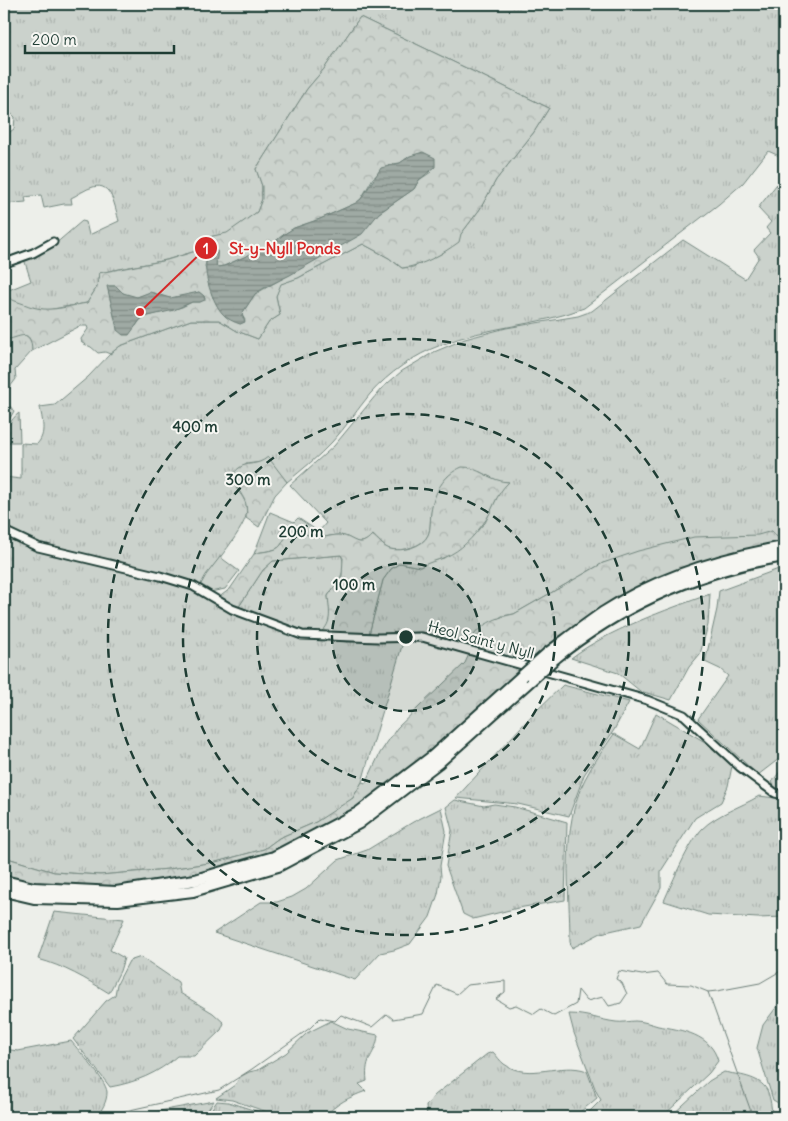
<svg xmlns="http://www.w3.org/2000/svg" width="788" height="1121" font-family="Delius,sans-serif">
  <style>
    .grass { fill: url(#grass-tufts); stroke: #758880 }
    .forest { fill: url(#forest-crowns); stroke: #758880; fill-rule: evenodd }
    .water { fill: url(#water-rules); stroke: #6c7e77 }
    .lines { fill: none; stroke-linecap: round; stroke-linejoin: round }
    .stream { stroke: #6c7e77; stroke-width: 1 }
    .minor-casing { stroke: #1f3d34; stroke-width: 11 }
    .highway-casing { stroke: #1f3d34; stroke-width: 14 }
    .minor { stroke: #f6f6f2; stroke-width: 7 }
    .highway { stroke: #f6f6f2; stroke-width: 10 }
    .highway-bridge-casing { stroke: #1f3d34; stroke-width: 14; stroke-linecap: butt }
    .highway-bridge { stroke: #f6f6f2; stroke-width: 10 }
    .ring { fill: none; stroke: #1f3d34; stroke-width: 2.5; stroke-dasharray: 9 6 }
    .labels { text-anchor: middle; stroke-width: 4; stroke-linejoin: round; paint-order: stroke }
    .street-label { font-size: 15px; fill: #1f3d34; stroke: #f6f6f2 }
    .centre { fill: #1f3d34; stroke: #f6f6f2; stroke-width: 2.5 }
    .ring-label { font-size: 15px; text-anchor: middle; font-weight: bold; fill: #1f3d34; stroke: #f6f6f2; stroke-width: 4; stroke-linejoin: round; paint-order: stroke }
    .leader { fill: none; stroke: #d62828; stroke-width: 2 }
    .callout-dot { fill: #d62828; stroke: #f6f6f2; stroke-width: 2 }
    .mark-label { font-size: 15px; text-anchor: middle; font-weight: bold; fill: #fff }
    .callout-label { font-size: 16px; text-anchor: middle; font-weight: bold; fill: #d62828; stroke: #f6f6f2; stroke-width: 4; stroke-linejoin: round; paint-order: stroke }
  </style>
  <defs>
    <pattern id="grass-tufts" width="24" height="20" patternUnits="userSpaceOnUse" patternTransform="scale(1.25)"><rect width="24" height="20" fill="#cbd2cc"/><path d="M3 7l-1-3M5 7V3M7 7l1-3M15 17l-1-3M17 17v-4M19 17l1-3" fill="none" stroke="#aeb5b0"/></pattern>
    <pattern id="forest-crowns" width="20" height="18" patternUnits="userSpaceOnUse" patternTransform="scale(1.25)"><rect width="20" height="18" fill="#cbd2cc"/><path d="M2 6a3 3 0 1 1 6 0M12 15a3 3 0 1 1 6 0" fill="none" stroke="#aeb5b0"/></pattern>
    <pattern id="water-rules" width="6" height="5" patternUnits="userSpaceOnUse" patternTransform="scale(1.25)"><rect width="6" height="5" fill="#9faaa4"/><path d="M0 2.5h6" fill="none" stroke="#818c86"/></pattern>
  </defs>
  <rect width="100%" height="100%" fill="#edefea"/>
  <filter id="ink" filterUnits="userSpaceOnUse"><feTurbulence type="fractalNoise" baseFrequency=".02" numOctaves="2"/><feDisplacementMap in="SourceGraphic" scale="10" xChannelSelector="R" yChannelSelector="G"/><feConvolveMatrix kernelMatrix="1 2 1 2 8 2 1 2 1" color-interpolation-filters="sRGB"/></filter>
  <g filter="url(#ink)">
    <path class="grass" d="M4 4H765L784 13V158L768 151 743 183 719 204 584 308C538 326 487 326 441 345 414 355 389 373 370 394 357 410 346 427 332 442 318 457 303 469 287 482L272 465 262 462 246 464 236 488C241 495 246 500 247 509 248 528 210 567 200 586L189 581 150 570 41 545 4 530V477L21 479V443L37 444C47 434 42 419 40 407L55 405 88 377 110 354 120 346 191 320H219L237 331 258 339 269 322 280 315 276 296 280 284 298 278 363 244 389 258 402 268 413 267 443 253 461 234 480 209 496 180 534 132 549 108 360 17 324 69 307 89 256 169 262 186V199L257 212 227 234 213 236 204 240 196 251 166 260 99 273 97 287 87 303 47 310 33 308 11 300 4 292 31 281 24 259 54 245 82 221 86 222 89 235 119 221C115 208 112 181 93 187 85 189 78 195 71 198L72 204H64L44 208 41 195 25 197 26 202 4 204V136L14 129 15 117 4 107Z
      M784 175V535L777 538 772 531 765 534 603 563 514 614 502 616 471 638 470 648 454 641 421 632 369 634 383 580 391 569 400 563 420 567 429 562 444 558 485 523 500 491 509 482H500L480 472 449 475C439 486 433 499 431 514 430 521 431 531 427 537 421 547 398 553 387 548 382 545 378 539 373 535 357 551 353 535 338 535 330 535 322 539 314 537 308 536 302 531 296 532 282 534 285 545 276 549 269 552 261 551 254 554L270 512 294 522 298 518 316 530 321 529 326 523 290 485 334 446 381 389 402 371 434 352 465 339 506 328 578 316 592 311 683 240 745 279 759 257 754 250 770 233 766 228 771 222 758 208Z
      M20 334C30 335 32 342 32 351L15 370 16 379 4 395V336L6 338 15 337Z
      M4 399 14 411 4 429Z
      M19 413 20 442H4C4 431 11 419 19 413Z
      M4 534 157 578 192 590 220 607 300 637 347 642 404 639 368 761 362 782 353 798 332 813 316 822 279 838 264 849 216 862 169 869 100 875 54 872 4 857Z
      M341 555C349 572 336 583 328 596 329 607 333 621 324 630 312 642 253 614 238 608L263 570 273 561Z
      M784 567V755L758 775 698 719 728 676 720 669 705 662 717 609 719 591Z
      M710 594 708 625 700 654 689 667 671 700 640 691 618 673 571 658C608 630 666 610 710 594Z
      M563 685 629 702 614 730 584 775 569 816 518 804 456 798 533 714Z
      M656 713 705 742 732 766 728 786 721 802 695 818 661 871V888L641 924 601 933 572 948 570 942C570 889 560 828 585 779 593 763 604 749 614 734L640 749Z
      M784 766V790L775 788 772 782Z
      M759 796 784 799V917L758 918 708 915 664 901C673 881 688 844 702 829 717 814 741 807 759 796Z
      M455 800 484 806 494 804 515 807 567 822 565 900 518 908 473 919 463 914 446 866 452 830 446 807Z
      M441 808 446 831 440 866 441 876 438 894 430 917 410 944 394 950 380 953 355 980 214 933 261 902H277L292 897 306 889 338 860 367 850 413 822Z
      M54 912 124 919 110 950 124 958 120 971 109 993C86 979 64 966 38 959Z
      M141 957 178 982 180 993 213 1013 224 1023 221 1030 194 1056H177C159 1073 134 1083 110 1087L73 1039 106 1001 115 995 117 984 129 961Z
      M784 997V1103L782 1105 773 1100 757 1048 763 1025Z
      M569 1014C586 1014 600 1020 616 1022 622 1023 629 1021 635 1021 643 1021 651 1024 658 1026 682 1030 711 1034 718 1061L709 1073 662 1117H584L601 1100 596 1091 574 1033Z
      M331 1021 348 1029 378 1035C376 1056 364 1056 367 1081L359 1084 366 1091C349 1097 336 1104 324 1117H282L232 1100 216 1098 235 1085 240 1077 249 1072 258 1070 286 1053 307 1033Z
      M71 1041C79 1051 106 1080 107 1092 107 1102 102 1109 97 1117H4V1049L18 1051Z
      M493 1052C497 1056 500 1061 504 1064 529 1082 561 1061 587 1071L597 1098 574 1117H427L426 1106 435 1095 487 1054Z
      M724 1072C738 1075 759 1076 767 1090 771 1098 771 1109 773 1117H670L709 1081Z
      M214 1101 203 1117H108L130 1113 154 1112Z
      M217 1101 228 1102 275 1117H206Z"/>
    <path class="forest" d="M360 17 549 108 534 132 496 180 480 209 461 234 459 242C442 254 423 266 402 268L389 258 363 244 298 278 281 284 276 296 280 315 269 322 258 339 237 331 219 320H191L120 346 110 354 105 352 98 353 91 347 82 343 81 339 88 329 87 326H80L32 351C31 330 24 335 10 339L4 336V291C11 301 13 300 24 304 47 314 63 307 87 303L97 287 99 273 167 260 196 251 204 240 213 236 227 233 257 212 262 199V186L256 169 307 89 324 69ZM410 156 431 172 419 180 414 189 379 213 331 251 255 294 243 312 242 315 245 320 244 322 240 324 213 298 205 266 207 259 204 255 209 250 217 251C218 257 215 261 217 267L224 266 271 245 283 235 294 228 320 219 356 203 361 199 373 178 392 164 400 163ZM108 286H116C121 292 129 299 137 297 143 296 146 293 153 293 158 294 162 297 168 298 178 299 190 295 199 292L204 296 205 299 200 302H192L182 307 144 317 140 320 136 326 116 324Z
      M268 457 287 482 275 495 259 527 246 518C247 511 247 505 244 499 240 490 226 477 239 468 248 461 256 467 268 457Z
      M462 467C477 466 491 482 509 482 494 496 494 510 483 524 473 537 461 551 445 557 436 561 429 562 420 567L400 563 391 569 383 580 369 634H340L321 632C333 623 329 609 328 596L342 576 343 558 341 555 273 561 263 570 238 608 218 598 230 589 254 554C261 551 269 552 276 549 285 545 282 534 296 532 302 531 308 536 314 537 322 539 330 535 338 535 353 535 358 551 372 535 378 539 383 547 390 549 402 552 423 547 428 535 431 528 430 520 431 512 434 493 443 475 462 467Z
      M772 531 777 537 784 535V543C735 551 686 564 641 585 600 605 564 637 528 665L470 648C470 628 496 617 514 614L603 563 638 551 694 537 758 535Z
      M220 557 239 571 225 589 210 592 200 586 206 575Z
      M470 652 525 667 384 796 271 857 195 879 142 886 93 887 40 883 4 876V857L54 872 100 875 169 869 216 862 264 849 279 838 316 822 353 798 362 782 366 783 380 753 397 728 465 663Z"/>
    <path class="water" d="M423 152 435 158V167L419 180 414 189 379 213 362 234 290 275 264 288 255 294 243 312 242 315 245 322 240 324C234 322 227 319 223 314 213 304 202 272 207 259L204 255 209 250 217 251C218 257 215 262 217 267L224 266 271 245 283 235 294 228 320 219 356 203 361 199 381 168 400 163 410 156Z
      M107 286H116L123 293 137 297 150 292 170 298 199 292 204 296 205 300 200 302H192L174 310 144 317 140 320 129 335H123L117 330 116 324Z"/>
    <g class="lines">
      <path class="stream" d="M708 992 753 1117
        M109 1117 112 1114 219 1090 252 1069 310 1028 320 1018 335 1021 341 1015 372 1027 387 1014 393 1019 423 1014 437 985 457 994 467 985 505 981V992L496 999 509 1007 516 1005 534 1014 541 1009 554 1016 576 1004 578 990 587 1001 603 997 609 1006 621 1003 627 994 622 983 616 979 619 971 642 975 658 973 667 984 691 985 708 992 717 991 760 983 784 969"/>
      <g class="minor-casing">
        <path id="minor" d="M4 261 8 262 33 253 53 242
          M4 531 38 547 160 576 193 586 232 609 302 635 378 638 422 637 647 700 684 715 740 767 775 793 784 795"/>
      </g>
      <g class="highway-casing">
        <path id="highway" d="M548 653C567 639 585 625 604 612 658 577 722 558 784 547
          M555 658C622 604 699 570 784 556
          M4 881 34 888 116 892 195 880 274 857 358 813 433 756 522 676
          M4 891 34 898 118 900 193 891 278 866 359 823 438 763 532 679"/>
      </g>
      <use href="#minor" class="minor"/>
      <use href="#highway" class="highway"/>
      <g class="highway-bridge-casing">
        <path id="highway-bridge" d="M522 676 548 653
          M532 679 555 658"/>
      </g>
      <use href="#highway-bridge" class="highway-bridge"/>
    </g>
  </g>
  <circle cx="406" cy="637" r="74" fill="#1f3d34" fill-opacity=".12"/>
  <g class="ring">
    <circle cx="406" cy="637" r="74"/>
    <circle cx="406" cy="637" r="149"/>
    <circle cx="406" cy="637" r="223"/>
    <circle cx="406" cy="637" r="298"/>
  </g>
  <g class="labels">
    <g class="street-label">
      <text transform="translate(481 640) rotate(15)" y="5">Heol Saint y Nyll</text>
    </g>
  </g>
  <circle cx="406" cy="637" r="8" class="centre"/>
  <g class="ring-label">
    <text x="195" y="432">400 m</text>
    <text x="248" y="485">300 m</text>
    <text x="301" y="537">200 m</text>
    <text x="354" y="590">100 m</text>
  </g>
  <path class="leader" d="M140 312L206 248"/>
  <g class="callout-dot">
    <circle cx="140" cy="312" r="5"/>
    <circle cx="206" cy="248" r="12"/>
  </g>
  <g class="mark-label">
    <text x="206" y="254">1</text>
  </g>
  <g class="callout-label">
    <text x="285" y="254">St-y-Nyll Ponds</text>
  </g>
  <rect width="788" height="1121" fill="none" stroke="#f6f6f2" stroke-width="20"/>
  <rect x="10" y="10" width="768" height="1101" fill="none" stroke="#1f3d34" stroke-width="2" filter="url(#ink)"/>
  <path d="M25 45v8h149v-8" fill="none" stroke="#1f3d34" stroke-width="2.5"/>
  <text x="32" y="45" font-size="15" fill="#1f3d34" stroke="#f6f6f2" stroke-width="4" paint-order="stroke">200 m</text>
</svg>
